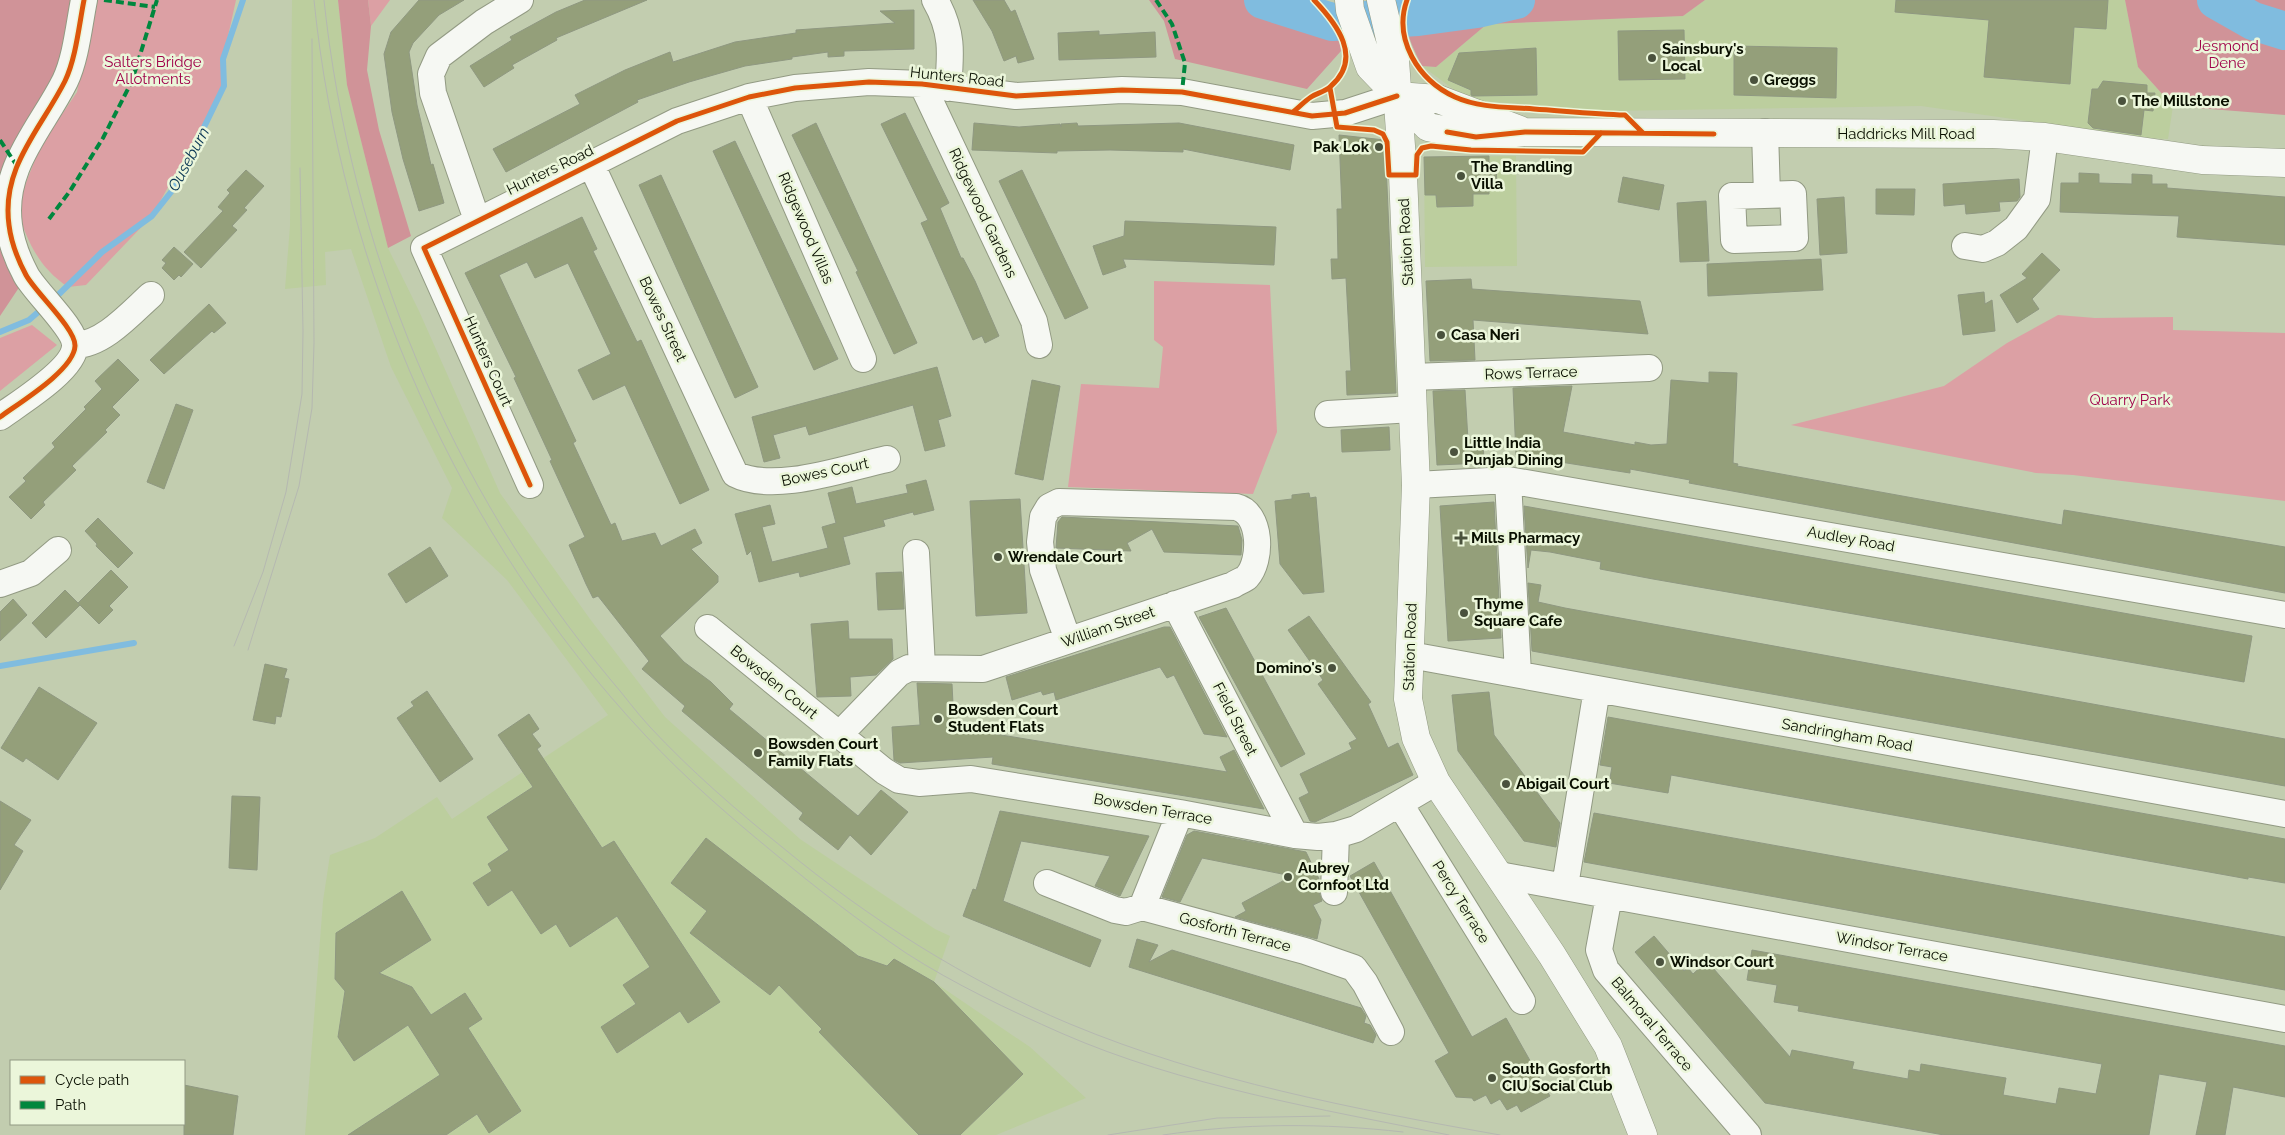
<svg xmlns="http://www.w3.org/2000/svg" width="2285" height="1135" font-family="Raleway,sans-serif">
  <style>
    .built { fill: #bcce9e }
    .green { fill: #dca0a4 }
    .forest { fill: #d09398 }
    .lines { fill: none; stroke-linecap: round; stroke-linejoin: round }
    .stream { stroke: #80bcdf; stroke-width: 6 }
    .river { stroke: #80bcdf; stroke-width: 38 }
    .building { fill: #949f7a; stroke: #8f9881 }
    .minor-casing { stroke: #929a83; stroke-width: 28 }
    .major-casing { stroke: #929a83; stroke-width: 29 }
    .minor { stroke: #f6f8f3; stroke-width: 26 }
    .major { stroke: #f6f8f3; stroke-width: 28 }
    .tram { stroke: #b5b8b1; stroke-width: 1 }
    .quiet { stroke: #00873e; stroke-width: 4; stroke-dasharray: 8 4; stroke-linecap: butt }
    .cycleway-casing { stroke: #ebf6da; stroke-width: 8 }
    .cycleway { stroke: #dd550b; stroke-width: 5 }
    .poi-dot { fill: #4a523d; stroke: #ebf6da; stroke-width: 2 }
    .labels { text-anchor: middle; stroke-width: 5; stroke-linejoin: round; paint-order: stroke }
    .park-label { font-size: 15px; fill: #a0024a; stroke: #ebf6da }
    .poi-label { font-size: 15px; font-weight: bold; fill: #090f00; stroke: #ebf6da; text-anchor: start }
    .street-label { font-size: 15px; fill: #090f00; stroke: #ebf6da }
    .water-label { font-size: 16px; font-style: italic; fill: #083554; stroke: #ebf6da }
  </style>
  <rect width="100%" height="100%" fill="#c2cdaf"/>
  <path class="built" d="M292 0H338L347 85 388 248 419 311 500 493 590 619 665 717 800 839 935 929 950 936 934 982 1030 1047 1086 1098 996 1135H305L323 901 330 855 375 838 437 797 452 819 608 715 507 580 442 518 452 488 391 367 351 249 325 252 326 285 285 289 290 226Z
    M1705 0H2125L2138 67 2173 106 2168 139 2147 138 1921 106 1608 111 1468 100 1422 66 1436 67 1487 24 1683 16Z
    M1516 156 1517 266 1425 267 1424 157Z"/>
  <path class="green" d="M95 0H236L223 59 224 86 152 216 86 285 68 287C37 266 28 241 16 208L40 147 77 92Z
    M368 0H390L371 26Z
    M1154 281 1270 285 1277 432 1253 494 1068 487 1081 384 1159 388 1163 347 1154 340Z
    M2058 315 2095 318 2173 317V330L2285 333V501L2073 475 2036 473 1791 425 1944 386 2007 343Z
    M32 325 57 345 0 391V338Z"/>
  <path class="forest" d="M0 0H70V29L59 66 0 185Z
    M338 0H368L371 26 367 70 379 130 411 236 388 248 347 85Z
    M1149 0H1304L1338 35 1341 51 1307 89 1175 59 1164 21Z
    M1411 0H1705L1683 16 1487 24 1436 67 1422 66C1411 44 1400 24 1411 0Z
    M2125 0H2285V115L2173 106 2138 67Z
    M0 231 22 283 0 316Z"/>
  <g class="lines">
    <path class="stream" d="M54 299 102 252 152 216 175 187 224 86 223 59 243 0
      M0 332 29 320 44 307
      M0 666 134 643"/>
    <path class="river" d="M1263 0 1332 22 1418 17 1477 9 1516 0
      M2216 0 2253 21 2285 31"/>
  </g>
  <path class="building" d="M419 0H464L439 15 413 43 409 52 417 105 431 165 433 164 444 203 419 211 403 159 392 112 384 54 391 32Z
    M585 0H647L556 38 557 40 512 65 514 68 484 87 470 66 512 40 510 37 556 12Z
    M973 0H1004L1011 12 1015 10 1034 59 1018 63 1016 56 1004 61 992 31Z
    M1896 0H2108L2106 29 2074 27 2070 84 1984 77 1989 20 1895 12Z
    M914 10V49L844 51V56L828 57V52L792 57V59L745 66 689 82 637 100 638 102 506 172 493 149 580 104 575 95 625 70 670 52 673 62 735 42 796 33V30L895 23 880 11Z
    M1684 30 1685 79 1619 80 1618 31Z
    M1099 31V35L1155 32 1156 57 1059 60 1058 33Z
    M1734 46 1837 48 1836 98 1734 95Z
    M1536 48 1537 95 1473 96 1471 95V90L1448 80 1459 53Z
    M2103 81 2147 85V93H2155L2153 111 2144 110 2141 135 2093 128 2088 123 2092 89H2098Z
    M905 113 949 203 940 208 961 258H963L975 281 999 336 985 343 982 336 973 340 921 223 928 220 881 124Z
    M816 123 917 343 894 354 856 272 858 271 792 135Z
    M974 123 1019 127 1060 124 1061 127V124L1077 123 1078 126 1179 123 1294 145 1290 170 1183 149V152L1110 150 1057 151V153L972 150Z
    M1339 135 1385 140 1396 393 1347 395 1346 371H1351L1346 278 1332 279 1331 259H1338L1337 209H1342Z
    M735 141 838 359 814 370 713 151Z
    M1489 156V163H1496L1497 188H1489V194H1473V206L1437 207 1436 195H1425L1424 157Z
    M246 170 264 186 244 208 247 210 232 226 237 230 201 268 184 252 223 211 218 207 230 193 227 190Z
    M1022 170 1088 308 1065 319 999 181Z
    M2079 173 2099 174V183L2132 184V174L2152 175V184H2167V188L2285 197V245L2177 237 2179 216 2060 212 2061 183H2079Z
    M661 175 758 387 735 398 639 185Z
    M1623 177 1664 185 1659 210 1618 202Z
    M2019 179 2020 197 2017 201 1999 202 2000 211 1966 214 1965 204 1944 206 1943 184Z
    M1876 189H1915L1914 215 1876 214Z
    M1844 197 1847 253 1820 255 1817 199Z
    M1706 201 1709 261 1680 262 1677 203Z
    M582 217 597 249 593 251 637 342 641 340 709 490 680 504 625 385 593 400 578 370 611 354 568 263 535 278 527 262 499 275 576 441 573 443 611 525 615 523 622 541 655 533 661 546 695 529 702 543 691 549 718 576V582L660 636 684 662 711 682 733 704 729 709 858 816 881 790 908 812 871 855 850 835 838 850 799 819 803 813 682 711 685 706 642 669 649 661 598 596 593 598 586 584 569 545 585 537 550 461 552 460 514 378 516 377 465 273Z
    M1125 221 1276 227 1274 265 1123 259 1126 267 1103 275 1093 246 1124 236Z
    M174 247 193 264 181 277 179 275 174 280 162 268 166 263 162 260Z
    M2042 253 2060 270 2032 299 2039 309 2017 323 2000 295 2027 278 2022 274Z
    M1821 259 1823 290 1708 296 1707 264Z
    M1471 279 1472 289 1640 301 1648 334 1473 320 1475 360 1430 361 1426 281Z
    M1984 292 1985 304 1992 300 1995 331 1963 335 1958 295Z
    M209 304 226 323 214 333 212 331 164 374 150 360Z
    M118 359 139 380 112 407 120 415 105 430 107 432 72 466 76 470 43 502 45 505 31 519 9 497 26 481 23 478 55 447 52 443 86 409 84 407 102 389 95 381Z
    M937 367 951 416 938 420 945 446 925 451 913 405 809 435 806 426 773 435 780 458 764 462 752 417Z
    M1709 372 1737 373 1733 463 1738 464 1737 466 2062 525 2064 510 2285 547V593L1689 483 1690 480 1630 469V473L1516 455 1513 388 1572 386 1563 432 1635 445V442L1651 445 1667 444 1671 380 1709 383Z
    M1032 380 1060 386 1043 480 1015 474Z
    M1465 390 1468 440 1483 439 1484 463 1437 465 1433 391Z
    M176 404 193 410 164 489 147 482Z
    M1389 427 1390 450 1342 452 1341 430Z
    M926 480 934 510 914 515 913 512 883 520 885 526 843 537 850 564 800 577 799 572 759 582 751 551 747 555 735 514 770 505 775 524 762 527 772 562 828 548 822 527 836 523 828 493 852 487 856 504 908 493 906 485Z
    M1309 493 1310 498 1316 497 1324 592 1303 594 1280 564 1275 501 1292 499V495Z
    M1020 499 1027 613 976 616 970 501Z
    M1494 502 1501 638 1448 641 1440 506Z
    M1524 506 2252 636 2244 682 1653 579 1600 569 1601 562 1550 552 1531 550 1528 568Z
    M1062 517 1238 526 1242 540 1241 555 1164 552 1152 529 1127 543 1131 551 1056 548 1058 522Z
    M98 518 133 553 118 568 96 546 97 544 85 531Z
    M430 547 448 576 406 603 388 574Z
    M111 570 128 587 109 606 113 610 99 624 78 603Z
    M902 572 904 609 878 610 876 573Z
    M1528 583 1541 585 1538 602 1565 608 2285 739V786L1532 651Z
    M65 590 80 605 46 638 32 623Z
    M13 599 27 615 0 641V612Z
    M1226 608 1305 754 1281 767 1199 617Z
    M1309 616 1371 702 1368 704 1388 748 1398 743 1413 775 1315 822 1310 821 1299 798 1309 793 1300 774 1352 749 1349 743 1357 739 1318 684 1323 680 1288 630Z
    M848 621 849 639H892L893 659 876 675 850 677 851 696 817 697 811 624Z
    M1164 627H1170L1227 737 1204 734 1174 675 1167 678 1160 667 1056 700 1054 692 1043 695 1041 691 1012 700 1006 677Z
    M265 664 287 669 284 678 289 679 281 717 276 716 275 724 253 720Z
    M917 683 952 684 954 724 982 722 983 732 1227 772 1220 757 1234 750 1264 809 992 764 993 757 900 763 894 760 892 727 920 725Z
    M39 687 97 723 58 780 26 758 23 762 1 748Z
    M427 691 473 759 440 782 397 718 414 706 411 702Z
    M1489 692 1494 735 1560 823 1556 847 1524 841 1458 751 1452 695Z
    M529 714 539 729 532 734 541 746 537 749 602 848 614 841 720 1002 688 1023 680 1011 617 1053 601 1027 636 1004 623 985 650 967 617 916 570 947 556 924 541 934 512 890 488 906 473 883 492 871 488 864 509 850 487 817 533 787 498 735Z
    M1608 717 2285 839V883L2248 877V879L1671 775 1668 793 1609 783 1612 767 1600 765Z
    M232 796 260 797 257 870 229 868Z
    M0 801 31 820 14 845 23 851 0 890Z
    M1000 811 1149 836 1120 896 1095 886 1110 856 1021 841 1003 901 1101 940 1090 967 963 916 973 889 976 890Z
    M1594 813 2285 937V990L1584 862Z
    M1194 831 1306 852 1319 879V892L1322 901 1313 905 1321 920 1317 939 1235 917 1246 911 1242 903 1292 876 1202 858 1180 902 1162 897 1187 835Z
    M706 838 858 956 887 966 894 959 934 982 1023 1074 960 1135H919L819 1032 822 1029 779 985 770 995 690 933 707 911 671 883Z
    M1374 862 1472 1037 1506 1018 1550 1096 1521 1112 1517 1105 1507 1110 1500 1099 1491 1104 1486 1095 1474 1101 1472 1098 1456 1097 1435 1061 1449 1053 1350 876Z
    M402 891 431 940 379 973 412 987 431 1015 465 993 482 1019 468 1028 521 1111 489 1133 477 1114 446 1135H348L440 1075 408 1025 354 1061 338 1037 345 991 335 979 336 933Z
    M1654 936 1684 971 1688 968 1693 974 1707 961 1790 1057 1792 1050 1854 1062 1852 1069 1908 1079 1909 1070 1920 1072 1921 1064 1981 1074 2006 1078 2003 1095 2056 1104 2059 1088 2096 1094 2102 1064 1798 1011 1799 1006 1774 1002 1777 985 1747 980 1752 950 2285 1046V1097L2233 1087 2225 1135H2196L2207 1082 2159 1074 2149 1135H1944L1765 1103 1635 952Z
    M1137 939 1158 945 1149 962 1172 950 1361 1008 1366 1016 1364 1023 1370 1025 1376 1035 1373 1043 1129 967Z
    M184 1085 238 1096 233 1135H184Z"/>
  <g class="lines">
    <g class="minor-casing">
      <path id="minor" d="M935 0C953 31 951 53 948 88
        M922 84 1034 321 1039 345
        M749 97 863 359
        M1765 132 1767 195
        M591 164 735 474C774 494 845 468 887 459
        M1793 194 1795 238 1734 240 1732 196Z
        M477 220 433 93 431 74 439 56 484 22 520 0
        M1965 246 1983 249 1997 243 2016 228 2037 199 2045 137
        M75 345C103 345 131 313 151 295
        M1412 377 1649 368
        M1328 414 1413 409
        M0 417C19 403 74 370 75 346 76 329 35 292 26 275 18 260 11 242 9 225 1 167 41 129 65 81 76 58 79 25 84 0
        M1508 480 1518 674
        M530 485 424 248 677 121 749 97 795 88 869 82 922 84 1016 96 1122 90 1182 92 1312 116 1345 113 1397 96
        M1416 485 1508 480 2285 615
        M916 553 922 667
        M0 584 31 573 58 550
        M1175 604 1295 835
        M708 628 884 771 899 780 919 783 971 779 1180 813 1295 835 1318 837 1336 835 1356 829 1436 782
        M1410 655 2285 814
        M839 735 899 673 909 668 983 669 1233 585C1237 582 1244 580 1247 577 1262 561 1262 513 1236 507L1059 502 1049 507 1043 517 1040 542 1043 570 1068 640
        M1400 804 1522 1001
        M1499 875 2285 1019
        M1047 883 1115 910 1126 912 1142 907 1305 951 1354 968 1365 983 1391 1032
        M1565 886 1597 689
        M1334 892 1336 835
        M1609 896 1599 950 1606 970 1748 1135
        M1142 907 1180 813"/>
    </g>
    <g class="major-casing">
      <path id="major" d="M1349 0 1350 10 1370 67 1428 127 1476 137 1525 132 1993 134 2045 137 2202 160 2285 163
        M1381 0 1395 60 1403 175 1416 485 1408 699 1416 738 1436 782 1552 955 1608 1046 1643 1135
        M1397 96 1438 99 1520 130"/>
    </g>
    <use href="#minor" class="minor"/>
    <use href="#major" class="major"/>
    <path class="tram" d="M314 0C341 270 459 537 645 735 685 778 729 816 774 853 816 888 860 922 906 953 954 984 1009 1010 1061 1033 1182 1086 1320 1109 1449 1135
      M324 0C350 248 451 488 610 679 624 695 636 712 650 727 691 771 736 810 782 847 869 919 965 980 1070 1024 1207 1081 1354 1109 1500 1135
      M234 646 263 572 286 492 302 394 303 331 300 168
      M248 650 299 486 312 408 314 343 312 39
      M1108 1135 1217 1118 1330 1116
      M1163 1135C1242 1123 1324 1123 1403 1132"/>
    <path class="quiet" d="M104 0 155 7
      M1156 0 1172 24 1185 63 1182 92
      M0 140 17 166
      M49 219 70 191 103 138 132 81 157 0"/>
    <g class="cycleway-casing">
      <path id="cycleway" d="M1407 0C1393 39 1418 80 1455 97 1479 108 1508 107 1534 109 1564 111 1595 114 1625 115L1643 133
        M1330 88 1337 127 1374 130 1383 134 1387 142 1389 175H1416L1417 155 1422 148 1431 146 1471 150 1583 152 1601 133
        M1293 112C1299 107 1305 101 1311 97 1317 93 1325 92 1331 86 1363 58 1337 24 1314 0
        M1447 132 1476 137 1525 132 1714 134
        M0 417C19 403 74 370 75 346 76 329 35 292 26 275 18 260 11 242 9 225 1 167 41 129 65 81 76 58 79 25 84 0
        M530 485 424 248 677 121 749 97 795 88 869 82 922 84 1016 96 1122 90 1182 92 1312 116 1345 113 1397 96"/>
    </g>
    <use href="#cycleway" class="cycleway"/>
  </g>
  <g class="poi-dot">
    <circle cx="1652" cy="58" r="5"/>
    <circle cx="1754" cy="80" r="5"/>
    <circle cx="2122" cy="101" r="5"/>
    <circle cx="1379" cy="147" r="5"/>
    <circle cx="1461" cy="176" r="5"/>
    <circle cx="1441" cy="335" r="5"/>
    <circle cx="1454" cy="452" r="5"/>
    <path d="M1458.5 530.5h5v5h5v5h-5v5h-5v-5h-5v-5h5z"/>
    <circle cx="998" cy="557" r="5"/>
    <circle cx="1464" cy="613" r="5"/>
    <circle cx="1332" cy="668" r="5"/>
    <circle cx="938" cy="719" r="5"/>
    <circle cx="758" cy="753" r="5"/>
    <circle cx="1506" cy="784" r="5"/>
    <circle cx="1288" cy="877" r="5"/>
    <circle cx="1660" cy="962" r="5"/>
    <circle cx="1492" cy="1078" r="5"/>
  </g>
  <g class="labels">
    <g class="park-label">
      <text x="2227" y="51">Jesmond<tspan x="2227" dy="17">Dene</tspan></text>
      <text x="153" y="67">Salters Bridge<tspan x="153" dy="17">Allotments</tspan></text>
      <text x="2130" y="405">Quarry Park</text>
    </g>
    <g class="poi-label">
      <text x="1662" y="54">Sainsbury's<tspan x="1662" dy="17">Local</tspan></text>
      <text x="1764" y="85">Greggs</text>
      <text x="2132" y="106">The Millstone</text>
      <text x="1369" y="152" text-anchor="end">Pak Lok</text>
      <text x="1471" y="172">The Brandling<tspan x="1471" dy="17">Villa</tspan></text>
      <text x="1451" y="340">Casa Neri</text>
      <text x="1464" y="448">Little India<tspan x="1464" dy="17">Punjab Dining</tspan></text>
      <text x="1471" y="543">Mills Pharmacy</text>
      <text x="1008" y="562">Wrendale Court</text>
      <text x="1474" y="609">Thyme<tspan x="1474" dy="17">Square Cafe</tspan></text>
      <text x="1322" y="673" text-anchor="end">Domino's</text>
      <text x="948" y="715">Bowsden Court<tspan x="948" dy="17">Student Flats</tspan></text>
      <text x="768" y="749">Bowsden Court<tspan x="768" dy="17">Family Flats</tspan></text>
      <text x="1516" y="789">Abigail Court</text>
      <text x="1298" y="873">Aubrey<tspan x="1298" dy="17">Cornfoot Ltd</tspan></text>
      <text x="1670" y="967">Windsor Court</text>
      <text x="1502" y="1074">South Gosforth<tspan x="1502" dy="17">CIU Social Club</tspan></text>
    </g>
    <g class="street-label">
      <text transform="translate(957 77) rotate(6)" y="5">Hunters Road</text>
      <text x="1906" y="139">Haddricks Mill Road</text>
      <text transform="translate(550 170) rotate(-26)" y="5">Hunters Road</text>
      <text transform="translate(983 213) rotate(65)" y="5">Ridgewood Gardens</text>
      <text transform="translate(806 228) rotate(67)" y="5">Ridgewood Villas</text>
      <text transform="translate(1406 242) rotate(-93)" y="5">Station Road</text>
      <text transform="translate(663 319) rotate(65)" y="5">Bowes Street</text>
      <text transform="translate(488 361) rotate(66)" y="5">Hunters Court</text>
      <text transform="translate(1531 373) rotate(-2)" y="5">Rows Terrace</text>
      <text transform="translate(825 472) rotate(-12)" y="5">Bowes Court</text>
      <text transform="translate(1851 539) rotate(10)" y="5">Audley Road</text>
      <text transform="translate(1108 627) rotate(-19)" y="5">William Street</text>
      <text transform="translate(1410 647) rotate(-88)" y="5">Station Road</text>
      <text transform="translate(774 682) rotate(39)" y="5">Bowsden Court</text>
      <text transform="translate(1235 719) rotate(63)" y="5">Field Street</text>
      <text transform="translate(1847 735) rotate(10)" y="5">Sandringham Road</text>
      <text transform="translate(1153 809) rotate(10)" y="5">Bowsden Terrace</text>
      <text transform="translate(1461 902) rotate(58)" y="5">Percy Terrace</text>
      <text transform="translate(1235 932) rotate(15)" y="5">Gosforth Terrace</text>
      <text transform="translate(1892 947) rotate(10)" y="5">Windsor Terrace</text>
      <text transform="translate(1652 1024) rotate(50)" y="5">Balmoral Terrace</text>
    </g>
    <g class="water-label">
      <text transform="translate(188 159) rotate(-62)" y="6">Ouseburn</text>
    </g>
  </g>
  <rect x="10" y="1060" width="175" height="65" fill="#ebf6da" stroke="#919a83"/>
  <rect x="20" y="1076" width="25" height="8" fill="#dd550b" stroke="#919a83"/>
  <text x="55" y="1085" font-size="15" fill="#090f00">Cycle path</text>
  <rect x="20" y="1101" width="25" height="8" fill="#00873e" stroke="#919a83"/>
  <text x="55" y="1110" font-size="15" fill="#090f00">Path</text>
</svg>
